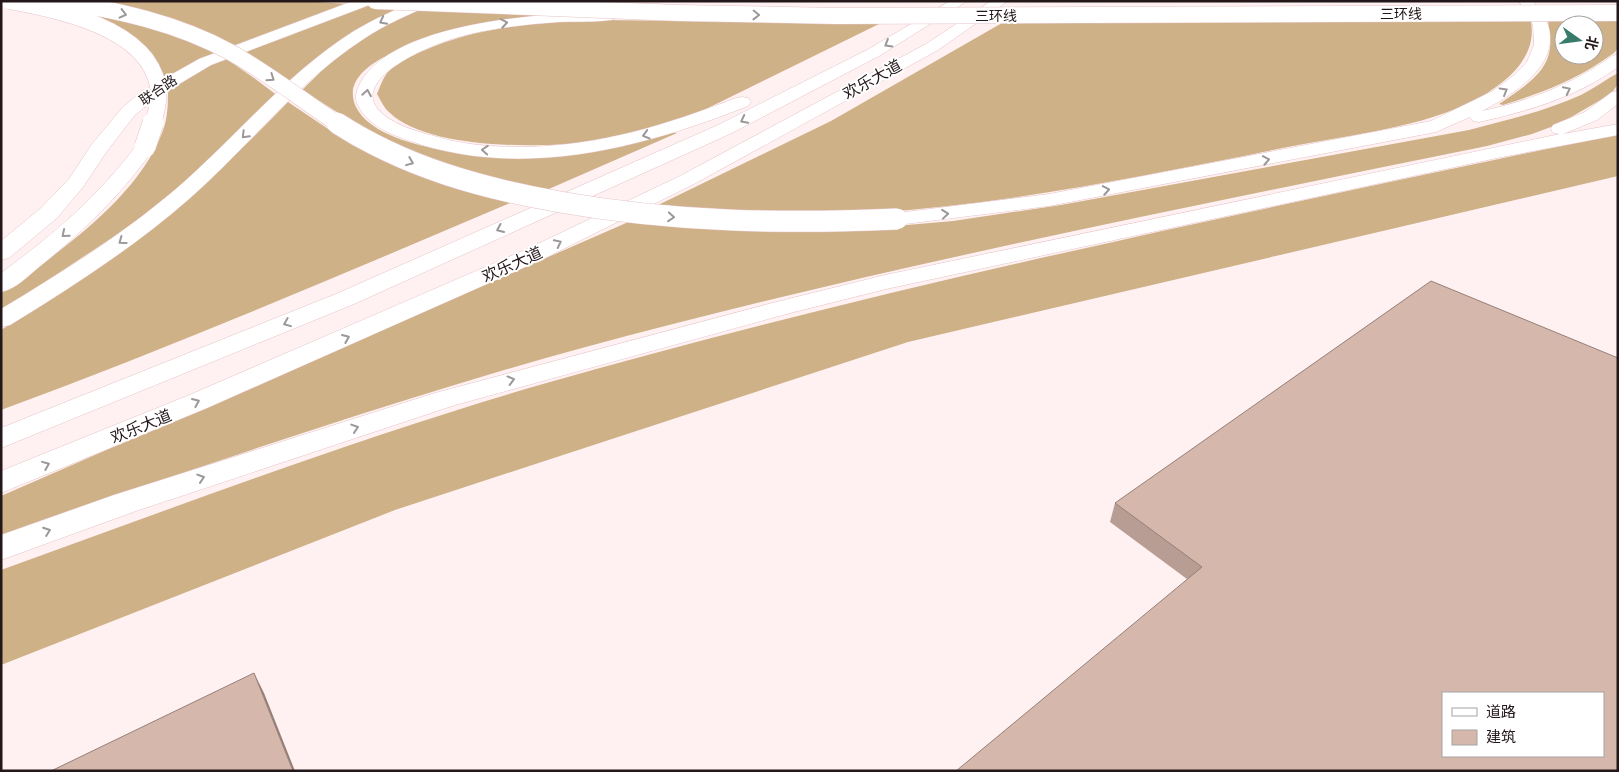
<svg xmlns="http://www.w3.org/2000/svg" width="1619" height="772" font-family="'IBM Plex Sans','Noto Sans SC',sans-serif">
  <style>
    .forest { fill: #cfb188; fill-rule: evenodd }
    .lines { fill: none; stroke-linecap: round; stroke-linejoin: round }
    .minor-casing { stroke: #e5c3c7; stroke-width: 1 }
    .highway-casing { stroke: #e5c3c7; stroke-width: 1 }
    .minor { fill: #fff; fill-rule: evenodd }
    .highway { fill: #fff; fill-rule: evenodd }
    .highway-bridge-far1-casing { stroke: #e5c3c7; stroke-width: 17; stroke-linecap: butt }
    .highway-bridge-casing { stroke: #e5c3c7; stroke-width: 22; stroke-linecap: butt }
    .highway-bridge-far1 { stroke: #fff; stroke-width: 16 }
    .highway-bridge { stroke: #fff; stroke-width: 21 }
    .wall { fill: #b79d93 }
    .shaded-wall { fill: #958078 }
    .building { fill: #d5b7ab; stroke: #958078; fill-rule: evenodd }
    .oneway { stroke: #9c9798 }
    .labels { text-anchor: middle; stroke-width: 4; stroke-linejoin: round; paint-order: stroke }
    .far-street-label { font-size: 14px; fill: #231719; stroke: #fff }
    .street-label { font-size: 16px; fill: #231719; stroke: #fff }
  </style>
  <rect width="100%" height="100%" fill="#fff0f2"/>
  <path class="forest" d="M88 1H300L351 4 235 47Z
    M367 5 408 7 293 84 245 52Z
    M422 7 567 14C539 16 511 18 484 23 471 26 457 31 444 35 416 43 336 65 356 107 370 135 417 145 445 151 504 162 566 147 625 139 641 137 661 132 677 133L542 192 451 168 367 131 302 90 340 53 362 37Z
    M83 9C129 21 175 32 216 54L165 79 152 53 140 42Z
    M1618 16V48L1614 53C1576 80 1547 91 1503 105L1499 104C1520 89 1547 75 1550 48 1551 38 1548 27 1548 17ZM1564 25H1594V55H1564Z
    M1530 17C1540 56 1507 83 1475 100 1424 127 1350 135 1293 146 1153 174 1012 204 869 213 798 217 727 211 656 206L831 121 1002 23Z
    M596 20 881 23 706 109C678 120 648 130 619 137 565 149 432 153 390 113 384 108 381 101 377 94 380 87 382 80 387 73 395 63 411 56 423 51 478 26 536 23 596 20Z
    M225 58 254 78 278 96 182 184 130 226 1 311V293C57 254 137 199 162 133 168 119 168 103 168 88L193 73Z
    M1618 73V84L1611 94 1559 124 1532 134 1487 146C1184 208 881 267 582 348 490 373 399 402 309 431 205 465 103 499 1 536V496L633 220 861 229 953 221 1061 205 1469 130C1506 120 1546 111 1581 95 1593 89 1605 80 1618 73Z
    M288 102 352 145 376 156 515 201C345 273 175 346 1 410V330C64 292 124 250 181 204 219 172 254 137 288 102Z
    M1618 134V176L908 342 395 510 1 665V570C181 505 360 437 543 384 897 283 1258 210 1618 134Z"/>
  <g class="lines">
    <g class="minor-casing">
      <path id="minor" d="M353 1H374L372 4 211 65 154 99 135 115 107 151 83 187 57 218 9 258 1 260V241L41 208 69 179 92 144 123 107 142 91 199 59Z"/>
    </g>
    <g class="highway-casing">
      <path id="highway" d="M415 1H435L433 4C410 14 386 24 365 38 298 81 249 146 189 199 134 247 72 287 10 325L1 327V309C61 273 122 235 176 189 236 137 287 73 354 31 374 19 395 10 415 1Z
        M950 1H967L879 56 732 133 354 304 1 448V428L336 294 718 125 867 50Z
        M991 1H1008L938 50 694 184 543 259 207 408 1 493V471L187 396 527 249 680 176 926 44Z
        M1519 1H1533C1538 8 1545 17 1548 25 1561 66 1512 95 1482 111 1529 101 1573 84 1612 56L1618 54V67C1577 97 1528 111 1479 122L1473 121 1470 117 1436 132 1049 206 897 225 889 224 886 219 889 214 1049 194 1431 121 1493 91 1513 76 1527 62 1534 45 1533 24Z
        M610 12 615 13 617 16 615 19C598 23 577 21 559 22 517 25 471 30 433 46 415 53 356 81 377 108 389 124 416 131 434 136 462 145 494 147 524 147 602 145 663 126 736 98L742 97 748 98 751 102 748 106C642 148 522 180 410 141 390 134 367 125 358 105 353 96 358 86 364 77 404 21 546 13 610 12Z
        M1618 91V104L1597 120 1563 134 1618 124V135L1497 158 886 289 790 313 455 405 136 511 1 560V535L114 495 435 393 772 303 885 275 1560 134 1553 133 1551 129 1553 125 1585 112 1612 92Z
        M145 141 152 143 155 147C122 194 84 231 39 267 28 276 16 289 1 292V273C53 235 100 195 138 143Z"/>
    </g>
    <use href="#minor" class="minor"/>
    <use href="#highway" class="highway"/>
    <g class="highway-bridge-far1-casing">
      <path id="highway-bridge-far1" d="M9 1C57 10 147 27 158 86 160 98 156 112 153 124
        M58 1C117 10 177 23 230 52 268 73 302 100 338 124
        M375 1 679 13 837 16 1618 13"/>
    </g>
    <g class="highway-bridge-casing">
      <path id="highway-bridge" d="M337 123C405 167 481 188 560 202 672 222 784 224 897 219
        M145 147 153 123"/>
    </g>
    <use href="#highway-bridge-far1" class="highway-bridge-far1"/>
    <use href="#highway-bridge" class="highway-bridge"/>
  </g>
  <path class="wall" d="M1618 358 1187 579 1110 522 1115 503Z"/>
  <path class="shaded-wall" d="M254 673 264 693 295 771H293Z"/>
  <path class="building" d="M1431 281 1618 358V771H956L1202 567 1115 503ZM1443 693H1603V756H1443Z
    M254 673 293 771H51Z"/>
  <defs><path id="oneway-chevron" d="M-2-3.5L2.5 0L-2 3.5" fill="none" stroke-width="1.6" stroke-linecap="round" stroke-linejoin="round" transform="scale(1.25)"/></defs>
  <g class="oneway">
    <use href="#oneway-chevron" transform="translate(123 14) rotate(14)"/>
    <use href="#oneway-chevron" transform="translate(756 15) rotate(1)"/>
    <use href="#oneway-chevron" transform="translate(383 21) rotate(153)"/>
    <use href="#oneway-chevron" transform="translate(504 23) rotate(-10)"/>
    <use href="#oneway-chevron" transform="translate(888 44) rotate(149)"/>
    <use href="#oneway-chevron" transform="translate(271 78) rotate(35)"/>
    <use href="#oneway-chevron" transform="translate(1567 90) rotate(-26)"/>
    <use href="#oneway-chevron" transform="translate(1504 91) rotate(-30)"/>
    <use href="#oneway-chevron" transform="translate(367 93) rotate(-81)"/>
    <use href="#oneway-chevron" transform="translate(744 120) rotate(153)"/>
    <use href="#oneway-chevron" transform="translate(245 135) rotate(135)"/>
    <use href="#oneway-chevron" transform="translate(646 135) rotate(164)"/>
    <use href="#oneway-chevron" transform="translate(485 150) rotate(-176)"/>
    <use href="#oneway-chevron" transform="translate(1266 160) rotate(-11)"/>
    <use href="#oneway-chevron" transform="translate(410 162) rotate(22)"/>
    <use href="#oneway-chevron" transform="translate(1106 190) rotate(-10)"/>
    <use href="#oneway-chevron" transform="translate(945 214) rotate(-6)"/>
    <use href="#oneway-chevron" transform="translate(671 217) rotate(5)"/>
    <use href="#oneway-chevron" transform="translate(500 229) rotate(156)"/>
    <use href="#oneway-chevron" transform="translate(65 234) rotate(140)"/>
    <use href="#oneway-chevron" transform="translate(122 241) rotate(144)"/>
    <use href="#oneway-chevron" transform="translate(558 243) rotate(-26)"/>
    <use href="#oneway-chevron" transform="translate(287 323) rotate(158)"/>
    <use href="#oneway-chevron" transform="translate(346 338) rotate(-23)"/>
    <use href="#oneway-chevron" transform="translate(511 380) rotate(-15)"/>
    <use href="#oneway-chevron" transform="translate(196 402) rotate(-23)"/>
    <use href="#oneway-chevron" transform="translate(355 428) rotate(-18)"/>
    <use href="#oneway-chevron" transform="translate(46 465) rotate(-22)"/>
    <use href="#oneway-chevron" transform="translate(201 478) rotate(-18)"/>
    <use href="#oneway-chevron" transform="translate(47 531) rotate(-20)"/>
  </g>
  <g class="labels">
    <g class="far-street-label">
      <text x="1401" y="19">三环线</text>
      <text x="996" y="21">三环线</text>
      <text transform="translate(158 90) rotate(-34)" y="5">联合路</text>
    </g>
    <g class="street-label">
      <text transform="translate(872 79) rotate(-29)" y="6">欢乐大道</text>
      <text transform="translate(512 264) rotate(-24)" y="6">欢乐大道</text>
      <text transform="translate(141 426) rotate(-22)" y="6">欢乐大道</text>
    </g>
  </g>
  <rect width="1619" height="772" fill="none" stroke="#231719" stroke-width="5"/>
  <rect x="1442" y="692" width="162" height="65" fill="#ffffff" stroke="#a7a2a3"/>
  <rect x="1452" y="708" width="25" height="8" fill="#ffffff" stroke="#a7a2a3"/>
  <text x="1486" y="717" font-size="15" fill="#231719">道路</text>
  <rect x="1452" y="730" width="25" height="15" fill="#d5b7ab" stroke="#a7a2a3"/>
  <text x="1486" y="742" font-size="15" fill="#231719">建筑</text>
  <g transform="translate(1579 40) rotate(104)"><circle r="24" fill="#ffffff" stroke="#a7a2a3"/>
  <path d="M0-4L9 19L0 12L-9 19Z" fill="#397b6b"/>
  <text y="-8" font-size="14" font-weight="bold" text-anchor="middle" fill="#231719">北</text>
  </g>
</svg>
